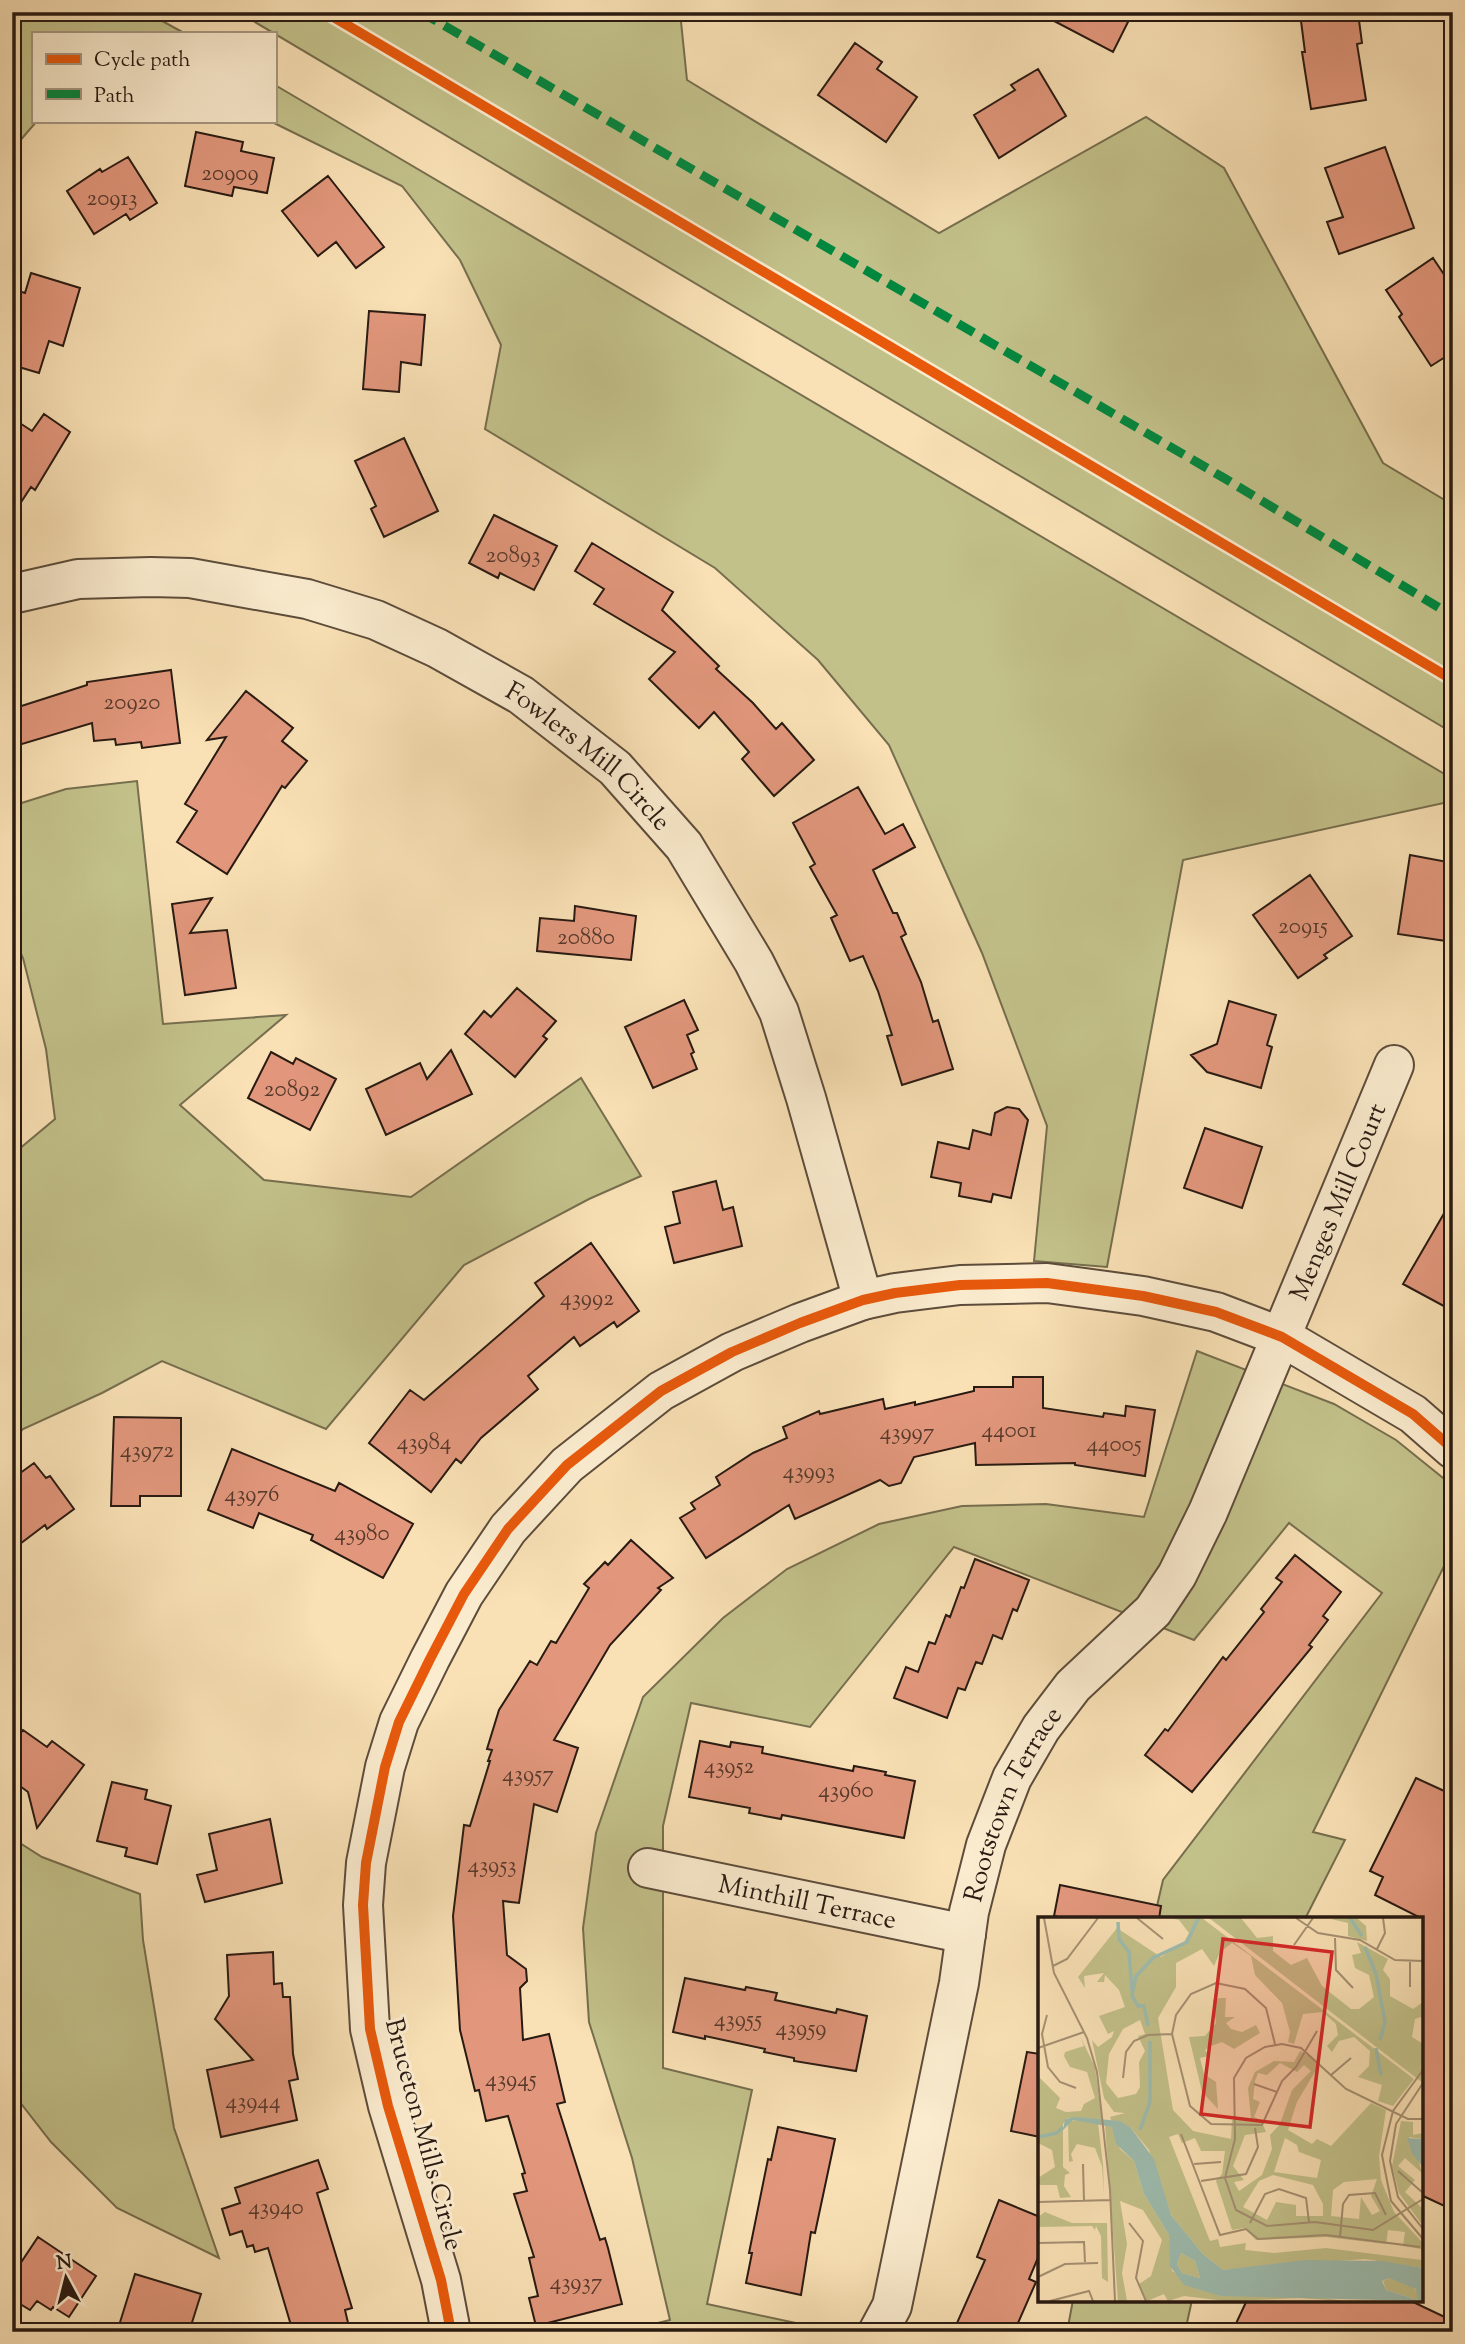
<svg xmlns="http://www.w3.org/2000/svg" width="1465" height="2344" font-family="'Sorts Mill Goudy',serif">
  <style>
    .green { fill: #c3c18a; stroke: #766e4e; stroke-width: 2 }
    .building { fill: #e2977c; stroke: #291a12; stroke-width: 2 }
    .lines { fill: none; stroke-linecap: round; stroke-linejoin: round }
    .minor-casing { stroke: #5d4c3b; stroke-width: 42 }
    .minor { stroke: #fbeccf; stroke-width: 38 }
    .quiet { stroke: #00873e; stroke-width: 9; stroke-dasharray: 18 9; stroke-linecap: butt }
    .cycleway-casing { stroke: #fbeccf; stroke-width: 15 }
    .cycleway { stroke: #e8590c; stroke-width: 10 }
    .labels { text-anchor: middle; stroke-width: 6; stroke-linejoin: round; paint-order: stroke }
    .number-label { font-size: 23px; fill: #57392c }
    .street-label { font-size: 26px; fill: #291a12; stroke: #fbeccf }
    .inset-river { fill: none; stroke: #9ebdb0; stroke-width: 3.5 }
    .inset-road { fill: none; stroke: #a69174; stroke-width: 2 }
    .view { fill: #d62828; fill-opacity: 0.15; stroke: #d62828; stroke-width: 3.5 }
    .inset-edge { fill: none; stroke: #291a12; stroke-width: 3.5 }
  </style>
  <rect width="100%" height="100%" fill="#f9e1b5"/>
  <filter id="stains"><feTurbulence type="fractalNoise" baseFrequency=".00286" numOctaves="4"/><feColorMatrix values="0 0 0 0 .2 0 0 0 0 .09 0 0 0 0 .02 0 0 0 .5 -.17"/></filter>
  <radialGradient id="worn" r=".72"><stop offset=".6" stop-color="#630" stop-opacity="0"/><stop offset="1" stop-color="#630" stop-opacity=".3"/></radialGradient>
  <path class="green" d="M12 12H146L184 33H33V121H37L12 150Z
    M238 12H680L687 80 939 233 1146 117 1224 168 1383 463 1453 505V733Z
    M275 85 1453 779V805L1448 802 1183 860 1107 1267 1034 1261 1047 1126 982 953 889 745 818 660 715 568 485 429 501 345 460 260 402 186 270 121H275Z
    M137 781 163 1024 286 1015 180 1105 264 1180 411 1197 581 1078 641 1176 589 1199 464 1265 326 1429 162 1361 102 1393 23 1429 12 1440V1155L55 1119 46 1049 23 958 12 935V806L66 789Z
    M1197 1351 1334 1404 1396 1440 1453 1486V1548L1313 1832 1345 1840 1305 1919H1154L1163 1880 1382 1593 1289 1523 1194 1640 954 1547 810 1727 691 1703 663 1826V2068L752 2090 707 2304 805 2325 812 2332H621L670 2320 632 2158 589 2022 583 1928 596 1833 643 1697 723 1618 787 1569 879 1524 962 1506 1046 1504 1144 1517Z
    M12 1838 42 1857 140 1894 143 1940 174 2128 219 2258 117 2208 51 2142 12 2092Z
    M1073 2300H1192L1185 2332H1067Z"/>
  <path class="building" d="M1037 12H1133L1113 52Z
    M1358 13 1362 43 1357 44 1366 100 1311 109 1302 52H1305L1301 21Z
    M855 43 882 62 877 69 917 97 886 142 818 95Z
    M1038 69 1066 116 999 158 974 115 1015 90 1011 85Z
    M196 132 243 142 241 151 274 158 267 193 234 187 232 196 185 186Z
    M1385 147 1414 228 1339 254 1327 222 1343 217 1325 168Z
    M128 157 157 203 130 220 126 214 94 234 67 191 100 169 102 172Z
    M328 176 384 247 356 268 336 242 318 256 282 211Z
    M1433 258 1453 288V352L1431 366 1399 317 1402 314 1386 290Z
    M31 273 80 288 63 346 49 341 39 373 12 365V289L25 293Z
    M369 311 425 315 421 365 401 362 399 392 363 389Z
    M44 414 70 432 35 490 31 487 12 516V418L32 431Z
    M404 438 438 511 384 537 371 509 376 506 355 461Z
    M494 515 557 546 534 590 500 573 498 578 469 563Z
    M592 543 673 592 662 610 719 666 716 669 753 703 776 729 782 723 814 760 774 796 742 759 749 752 714 712 699 728 649 679 675 652 594 604 604 589 575 571Z
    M171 670 180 743 142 748 141 742 116 745 115 739 94 741 92 723 12 747V709L87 685V682Z
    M246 691 293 728 282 741 307 761 285 788 282 786 227 874 177 842 197 811 185 804 226 737 207 740Z
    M858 787 885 834 903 824 915 847 873 870 893 913H897L906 934 901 937 921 982 933 1022 938 1020 953 1069 902 1085 887 1036 892 1035 878 991 863 956 850 961 831 918 837 915 810 867 815 864 793 823Z
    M1410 855 1453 863V942L1398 934Z
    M1310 875 1352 936 1324 955 1327 958 1298 978 1253 915Z
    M212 898 190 933 227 930 236 988 185 995 172 904Z
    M575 906 636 916 631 960 537 951 540 918 574 921Z
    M517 988 556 1021 543 1036 547 1039 515 1077 465 1034 484 1011 491 1017Z
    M684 1000 698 1030 687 1035 694 1052 691 1054 697 1069 653 1088 625 1027Z
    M1229 1001 1276 1015 1267 1045 1272 1047 1261 1088 1207 1072 1191 1055 1217 1044Z
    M451 1050 472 1094 386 1135 366 1089 420 1063 427 1079Z
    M271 1052 293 1064 296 1058 336 1079 310 1130 248 1098Z
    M1007 1107 1019 1109 1028 1120 1011 1198 993 1194 991 1202 959 1196 961 1183 931 1177 938 1142 969 1149 973 1130 991 1135 995 1113Z
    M1205 1128 1262 1147 1242 1208 1184 1188Z
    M716 1181 723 1210 733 1207 742 1246 674 1263 665 1227 680 1223 673 1192Z
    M1453 1198V1311L1403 1284Z
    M591 1243 639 1311 617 1327 614 1322 580 1346 574 1337 528 1376 538 1389 481 1438 461 1463 456 1459 431 1492 369 1443 410 1390 424 1400 544 1296 535 1283Z
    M1013 1377H1043V1408L1103 1417 1104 1413 1125 1416 1126 1406 1155 1410 1145 1476 1075 1465V1463L976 1465 975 1443 914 1457 901 1483 889 1486 880 1480 795 1519 789 1505 706 1558 680 1518 695 1509 691 1503 720 1485 716 1477 753 1453 787 1438 783 1427 819 1411 820 1414 883 1399 885 1409 915 1402V1405L974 1391V1387H1013Z
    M114 1417 181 1418V1496H140V1506H111Z
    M232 1449 335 1491 339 1483 413 1524 383 1578 311 1540 313 1535 259 1513 253 1528 208 1510Z
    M34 1463 46 1478 50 1476 74 1509 47 1529 45 1525 12 1550V1479Z
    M631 1540 673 1578 658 1588 661 1590 610 1645 554 1740 578 1748 557 1812 534 1804 519 1903 503 1901 507 1955 526 1969 527 1981 520 1988 523 2040 549 2034 565 2102 557 2104 600 2240 605 2238 608 2248 622 2304 536 2326 529 2298 538 2296 529 2258 534 2257 514 2194 527 2191 522 2174 525 2173 508 2116 486 2121 479 2090 475 2091 460 2030 453 1916 464 1825 470 1826 490 1761H488L492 1750 487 1749 499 1710 530 1661 537 1665 551 1641 556 1643 589 1588 584 1584 605 1562 608 1565Z
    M1295 1555 1341 1592 1323 1616 1328 1620 1309 1645 1312 1647 1192 1792 1145 1755 1165 1729 1168 1731 1223 1657 1226 1660 1264 1612 1261 1609 1282 1582 1276 1578Z
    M975 1559 1029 1580 1017 1611 1013 1609 1002 1639 993 1635 982 1664 976 1662 965 1690 958 1688 947 1718 894 1698 906 1667 918 1672 929 1642 935 1644 946 1615 950 1617 961 1587 964 1588Z
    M23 1730 47 1747 52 1741 84 1765 37 1828 28 1792 12 1780V1743Z
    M700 1741 730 1747 731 1742 763 1747 762 1753 853 1771 854 1766 886 1772 885 1775 915 1781 904 1838 782 1815 781 1819 749 1813 750 1808 689 1797Z
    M1416 1778 1453 1795V2210L1421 2195V1918L1375 1895 1383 1877 1370 1871Z
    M112 1782 147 1790 145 1799 171 1806 157 1864 125 1856 127 1848 97 1841Z
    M270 1819 282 1883 205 1902 197 1875 217 1870 209 1834Z
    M1060 1885 1161 1906 1159 1919H1056V1916H1054Z
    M273 1952 274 1984 282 1983 283 1997H290L293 2054 298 2079 289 2081 297 2120 221 2137 207 2070 253 2060 215 2019 229 1996 227 1955Z
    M685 1978 745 1990 746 1987 777 1993 775 2000 836 2013 837 2009 867 2016 856 2071 794 2061V2058L764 2052 765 2049 705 2036V2039L673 2032Z
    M1027 2052 1040 2054V2137L1011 2131Z
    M778 2127 835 2139 815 2233 811 2232 801 2295 746 2283 752 2253H749L768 2159 771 2160Z
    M318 2160 328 2189 317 2193 352 2308 345 2310 349 2327 332 2332H293L268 2248 255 2252 253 2245 247 2247 242 2231 230 2235 222 2209 240 2203 235 2188Z
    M999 2200 1040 2217V2253L1029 2279 1036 2282 1014 2332H953L985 2260 977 2257Z
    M38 2237 96 2276 69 2317 53 2307 51 2310 37 2301 30 2310 12 2299V2276Z
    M135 2274 201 2294 189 2332H117Z
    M1247 2300H1409L1453 2321V2332H1232Z"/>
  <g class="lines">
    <g class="minor-casing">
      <g id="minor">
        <path id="s1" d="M12 594 78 579 151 577 190 578 307 599 376 620 437 648 521 695 615 768 684 846 754 962 779 1012 806 1098 863 1300"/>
        <path id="s2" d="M648 1868 966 1934"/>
        <path d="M451 2332 441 2280 388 2106 370 2029 363 1905 366 1863 385 1767 399 1722 430 1659 464 1594 508 1529 567 1465 661 1391 732 1352 800 1323 863 1300 895 1293 960 1285 1047 1283 1143 1296 1216 1312 1282 1337 1413 1414 1453 1449"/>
        <path id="s3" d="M878 2332 892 2306 959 1983 969 1912 986 1845 1012 1778 1041 1728 1073 1686 1153 1611 1177 1575 1208 1512 1394 1065"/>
      </g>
    </g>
    <use href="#minor" class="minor"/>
    <path class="quiet" d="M421 12 1224 478 1453 616"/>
    <g class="cycleway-casing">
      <path id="cycleway" d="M325 12 1453 680
        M451 2332 441 2280 388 2106 370 2029 363 1905 366 1863 385 1767 399 1722 430 1659 464 1594 508 1529 567 1465 661 1391 732 1352 800 1323 863 1300 895 1293 960 1285 1047 1283 1143 1296 1216 1312 1282 1337 1413 1414 1453 1449"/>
    </g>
    <use href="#cycleway" class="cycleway"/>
  </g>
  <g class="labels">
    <g class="number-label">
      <text x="230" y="180">20909</text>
      <text x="112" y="205">20913</text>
      <text x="513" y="562">20893</text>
      <text x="132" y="709">20920</text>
      <text x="1303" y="933">20915</text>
      <text x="586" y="944">20880</text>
      <text x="292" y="1096">20892</text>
      <text x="587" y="1305">43992</text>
      <text x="1009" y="1437">44001</text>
      <text x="907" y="1439">43997</text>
      <text x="424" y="1449">43984</text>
      <text x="1114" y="1451">44005</text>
      <text x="147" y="1457">43972</text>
      <text x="809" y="1478">43993</text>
      <text x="252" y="1501">43976</text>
      <text x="362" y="1540">43980</text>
      <text x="729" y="1773">43952</text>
      <text x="528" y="1781">43957</text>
      <text x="846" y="1797">43960</text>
      <text x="492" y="1872">43953</text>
      <text x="738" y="2026">43955</text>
      <text x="801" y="2035">43959</text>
      <text x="511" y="2086">43945</text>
      <text x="253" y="2108">43944</text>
      <text x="276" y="2214">43940</text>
      <text x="576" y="2289">43937</text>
    </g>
    <g class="street-label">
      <text dy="9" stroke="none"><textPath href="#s1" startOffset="625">Fowlers Mill Circle</textPath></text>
      <text dy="9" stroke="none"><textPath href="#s3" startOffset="1242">Menges Mill Court</textPath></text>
      <text dy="9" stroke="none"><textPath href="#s3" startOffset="548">Rootstown Terrace</textPath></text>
      <text dy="9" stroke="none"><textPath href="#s2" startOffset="163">Minthill Terrace</textPath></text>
      <text transform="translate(425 2134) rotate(75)" y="9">Bruceton Mills Circle</text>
    </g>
  </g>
  <g transform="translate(1038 1917)">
    <rect width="385" height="385" fill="#f9e1b5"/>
    <path d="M133 1H164L376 162 355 189 340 184 344 168 320 160 331 149 332 134 316 120 301 124 294 135 289 129 300 118 298 107 285 95 265 97 256 127 250 125 252 115 244 86 217 58 213 39 194 26 182 35 176 49 164 32 138 46V70L120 101 135 193 155 214 193 222 194 203 213 201 210 171 217 155 236 144 256 145 262 134 271 139 281 148 259 185 250 213 274 227 279 222 293 229 333 186 348 193 341 239 343 263 356 295 385 326V351L327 342 185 353 165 337 133 298 111 233 93 211 73 203 72 200 87 196 76 195 66 181 54 123 60 130 74 120 76 114 70 117 61 99 87 90 81 73 67 58 66 65H59L66 56 46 59 47 71 40 60 79 11 123 40 146 25 151 16 141 3ZM102 103 107 117 100 119 107 134 101 145 102 170 98 177 80 181 68 166 71 137 85 112ZM242 146 259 155 266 148 273 154 254 173 242 207 232 218 234 232 224 258 201 274 196 265 206 263 195 249 207 218 228 215 223 203 216 200 222 185 215 182 217 164 220 156 229 158ZM140 217 144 226 157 221 163 234H187L184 257 178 264 194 313 206 311 218 323 288 320 348 327 350 313 367 315 365 329 383 332 384 343 288 331 236 336 207 333 208 326 182 330 180 322 172 324 131 220ZM247 221 259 228 261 235 283 243 279 261 236 255ZM235 258 275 268 285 287V299H258V288L238 285 229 303 205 290 221 264ZM339 262 333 279 342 294 334 298 323 280 321 302 293 299 295 273 306 265ZM171 1H203L219 21 235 19V34L253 48 269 41 284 69 313 92H321L336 80 331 58 317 51 314 38 323 36 319 25 350 42 345 53 352 62V79L375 92 385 85V104L383 100 377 102 374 120 384 126 385 166ZM319 1 328 9 329 24 310 19V6L293 2ZM182 81H188L187 100H197L188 106 193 112 204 115 218 108 222 116 196 132 184 125 173 129 167 133 171 139 162 141 166 157 178 165 180 192 164 175 151 120 167 119 178 106 175 83ZM42 119 57 150 64 203 29 201 25 207V250L32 256 27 258 26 269 33 280 22 281 19 268H0V261L17 250 14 233 0 226V159L22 181 18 191 28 195 43 194 46 187 57 181 49 155 32 150 26 139 27 135 46 129ZM41 203 60 206 65 248 66 278 64 249 57 231 39 227 33 237 35 244 31 245 30 204ZM363 204 375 205V218L385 216V222L371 220 385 257 367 241 360 249 377 263 367 275 385 292V309L361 276 354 249ZM67 207 74 210 82 232 96 244 106 277 131 318 134 354 182 379 262 378 307 384 262 381 188 384 146 379 130 384 126 377 109 384 101 367 113 359 124 323 105 293 82 284 89 327 84 356 89 384H80ZM7 295 34 306H69L70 365 64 361 63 319 58 309 57 313 54 309 0 310V300ZM143 336 157 344 162 361 144 356 139 347ZM351 361 374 369 382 377 380 383 348 373 345 364Z" fill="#c3c18a" fill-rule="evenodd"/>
    <path d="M38 200 82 204 93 211 116 242 133 298 165 337 185 353 268 343 344 344 385 351V384L182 379 146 368 132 349 131 318 106 277 96 244 78 227 74 210 35 203 25 213 27 202ZM143 336 157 344 162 361 144 356 139 347ZM351 361 378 372 380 383 348 373 344 364ZM369 221 385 222V251L374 236Z" fill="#9ebdb0" fill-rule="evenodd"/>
    <path class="inset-river" d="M312 1 324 19M80 5 81 22 91 35 94 74M327 30 338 57 347 105 342 123M110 109 106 89H100L94 79 98 59 115 41 149 25 160 2M338 131 343 158M102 213 112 185V124M0 220 19 216 25 210"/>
    <path class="inset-road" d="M6 1 16 56 49 121 59 155 72 273 77 384M99 1 125 22M258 1 280 16 322 23 357 43 385 44M297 21 298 53 315 71M256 28 275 1M339 32 347 16 345 1M372 45V70M15 49 29 42 60 1M9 98 4 117 10 150 22 165 38 171M237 127 228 91 207 72 178 66 153 77 138 98 134 117 152 189 173 207 224 208 244 164 258 150 279 114M0 131 46 115M385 153 355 194 344 238 353 284 385 322M293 158 313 141M85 161 88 135 96 124 110 118 134 117M385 166 358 207 352 244 360 280 385 312M216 167 239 175M385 202H370L308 172 263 131 244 127 227 130 208 141 196 161 197 222 187 261 198 293 229 309 277 305 335 313 385 282M143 217 182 318 208 312M45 247 46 284M156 247 183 245M360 254 385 276M163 264 208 257 220 230 217 211M0 285 73 283M91 306 105 324 98 361 108 384M212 306 227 277 241 272 268 281 271 305M208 312 220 322 288 318 382 330M302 320 305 287 311 278 337 276 348 298M0 326 46 325 47 345M0 360 27 347 60 346M12 384 51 374 55 384"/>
    <path class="view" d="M185 22 294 35 272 210 163 197Z"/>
    <rect width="385" height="385" class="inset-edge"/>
  </g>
  <rect width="1465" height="2344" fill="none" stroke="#f9e1b5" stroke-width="42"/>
  <rect x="14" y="14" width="1437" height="2316" fill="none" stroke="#291a12" stroke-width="3.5"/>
  <rect x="21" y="21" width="1423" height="2302" fill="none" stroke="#291a12" stroke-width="2"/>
  <rect x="32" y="32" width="245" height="91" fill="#fbeccf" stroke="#a79883" stroke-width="2"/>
  <rect x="46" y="54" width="35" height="10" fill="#e8590c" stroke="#a79883" stroke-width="2"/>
  <text x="94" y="66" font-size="21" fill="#291a12">Cycle path</text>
  <rect x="46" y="89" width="35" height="10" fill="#00873e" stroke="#a79883" stroke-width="2"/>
  <text x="94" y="102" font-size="21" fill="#291a12">Path</text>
  <g transform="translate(66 2278) rotate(353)" stroke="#fbeccf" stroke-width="5" paint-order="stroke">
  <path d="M0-5L12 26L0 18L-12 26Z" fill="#291a12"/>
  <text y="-10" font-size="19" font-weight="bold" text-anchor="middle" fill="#291a12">N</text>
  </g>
  <rect width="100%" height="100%" filter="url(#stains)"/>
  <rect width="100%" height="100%" fill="url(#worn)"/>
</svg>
